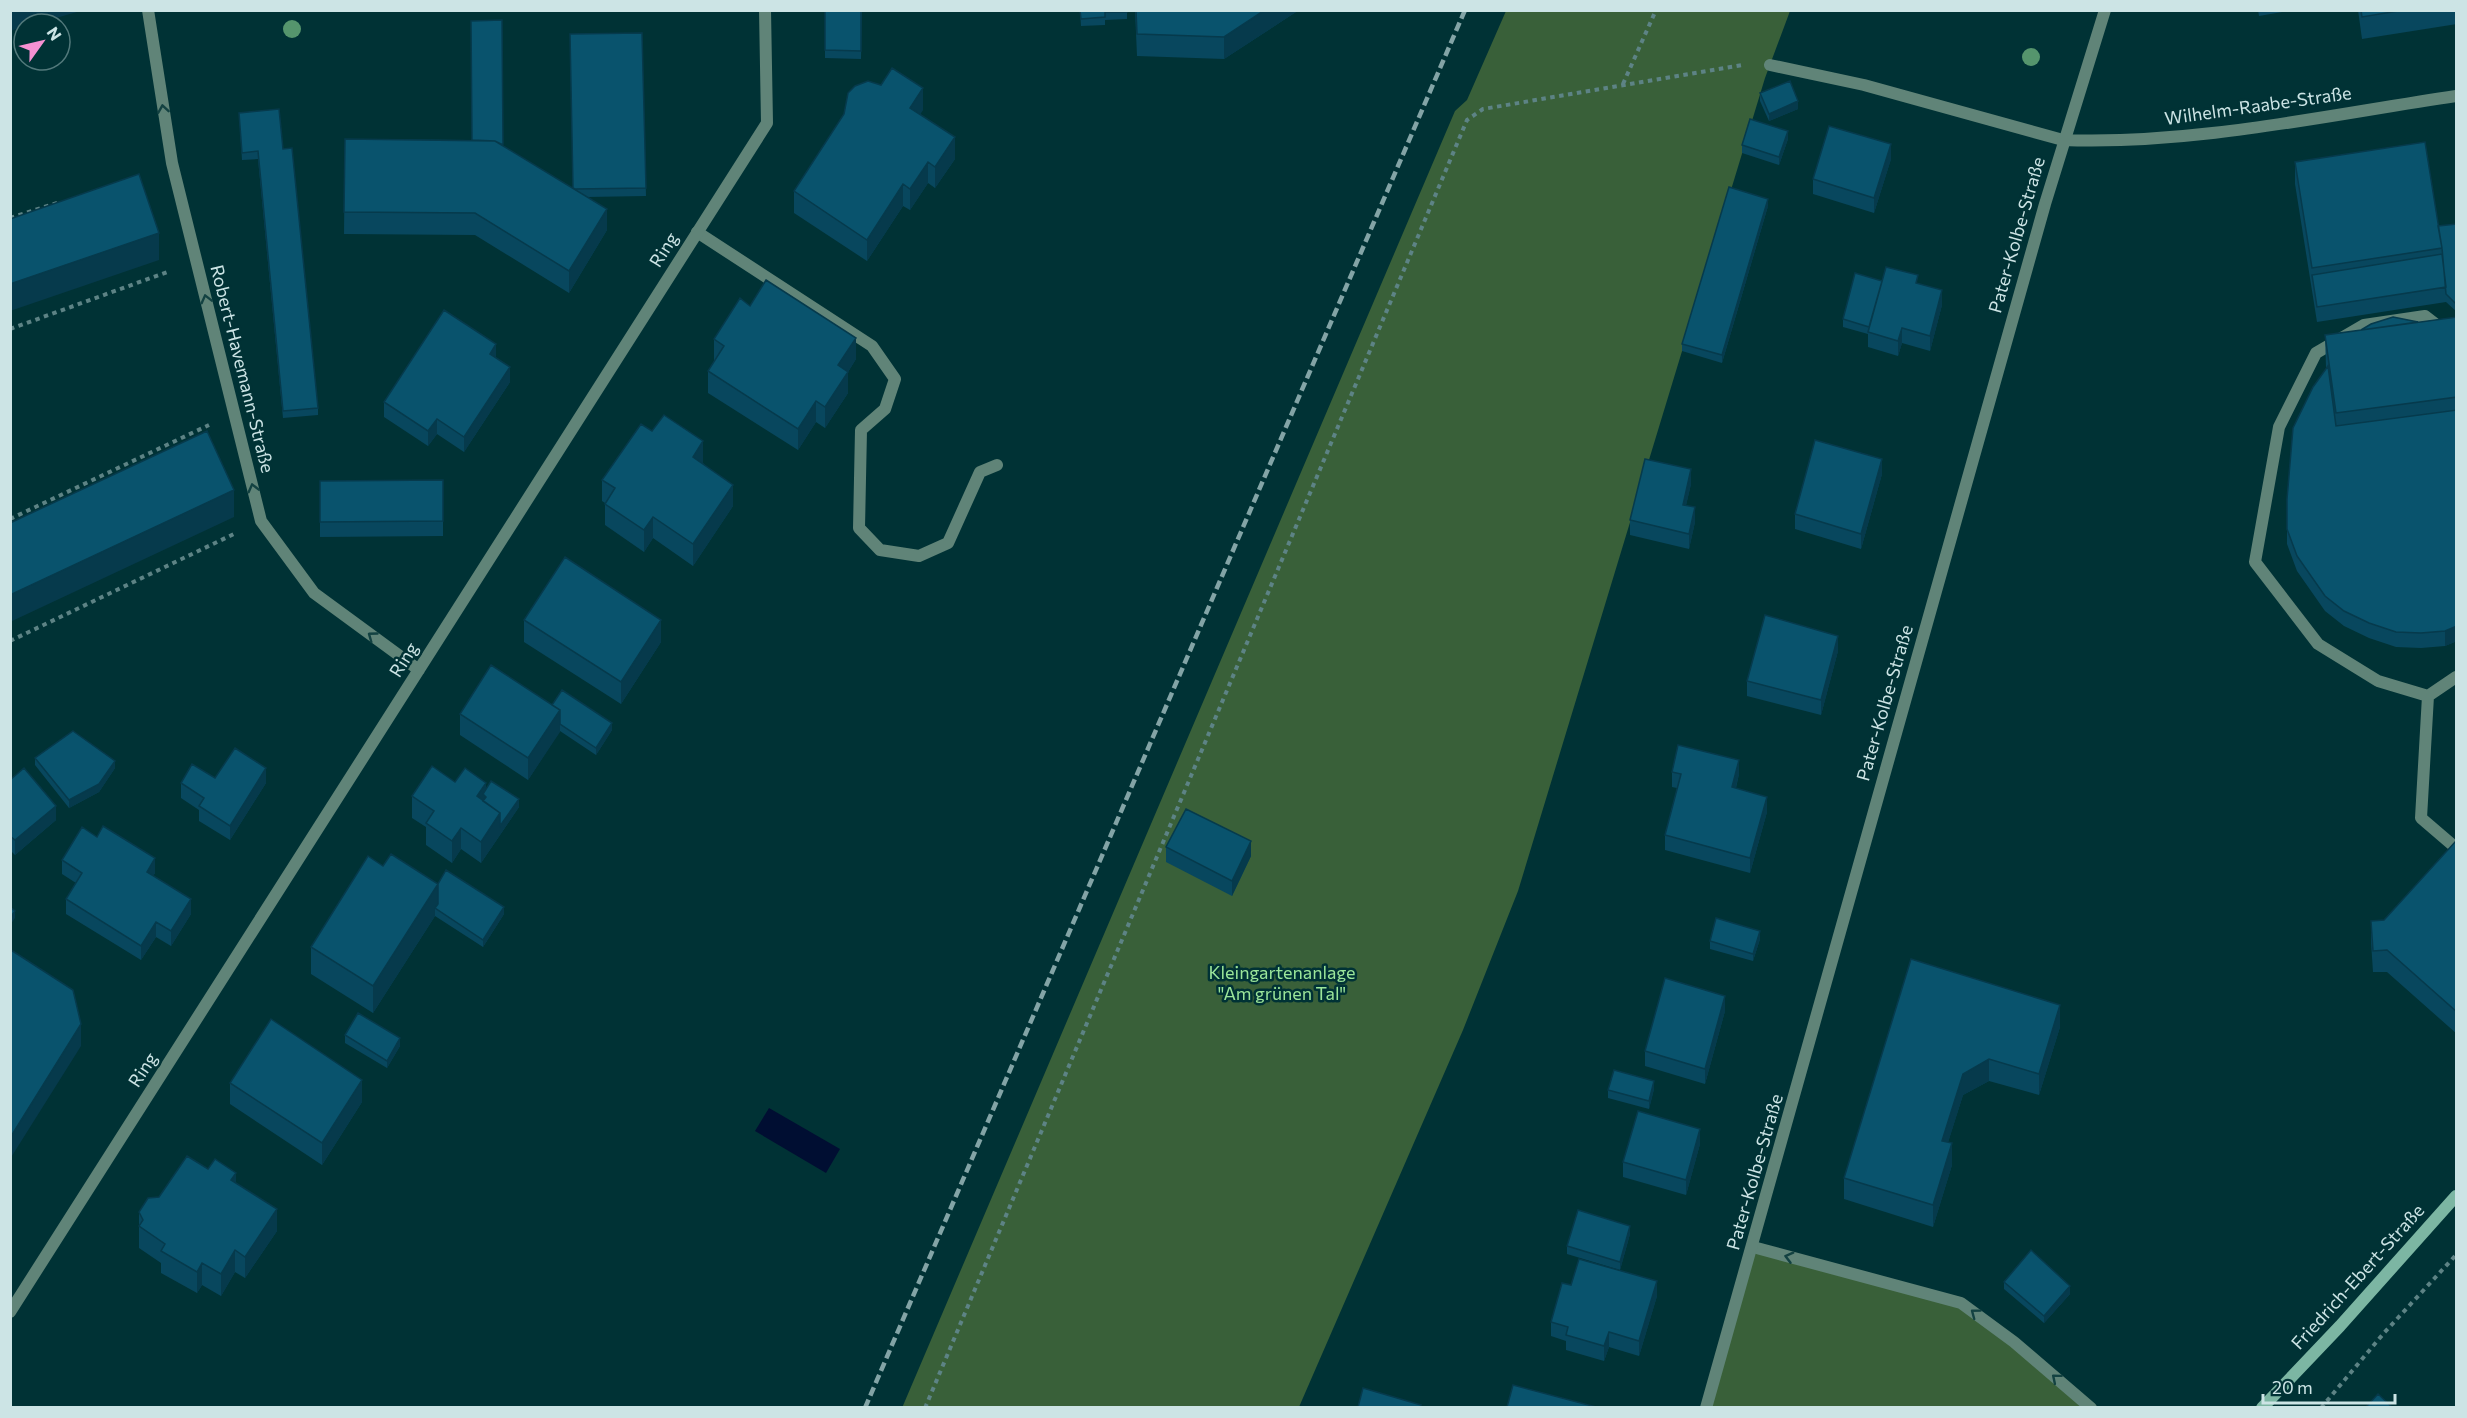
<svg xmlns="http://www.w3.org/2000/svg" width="2467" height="1418" font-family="Commissioner,sans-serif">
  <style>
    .green { fill: #396039 }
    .water { fill: #000e32 }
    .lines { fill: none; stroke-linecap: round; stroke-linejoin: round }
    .path { stroke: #5d8385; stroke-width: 4; stroke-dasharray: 4.5 4.5; stroke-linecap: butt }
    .lane { stroke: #608478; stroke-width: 12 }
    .street { stroke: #608478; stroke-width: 12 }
    .secondary { stroke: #7cb6a3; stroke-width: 12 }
    .rail { stroke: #83a4a6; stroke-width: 4.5; stroke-dasharray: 9 4.5; stroke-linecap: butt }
    .tree { fill: #55956d }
    .wall { fill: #08475e }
    .shaded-wall { fill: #063a4c }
    .building { fill: #09536d; stroke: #063a4c; stroke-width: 1.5 }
    .oneway { stroke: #134242 }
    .labels { text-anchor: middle; stroke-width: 5; stroke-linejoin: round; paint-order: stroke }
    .street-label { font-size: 18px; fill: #cce4e5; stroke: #003235 }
    .park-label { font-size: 18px; fill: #9be69a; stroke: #003235 }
  </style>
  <rect width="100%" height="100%" fill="#003235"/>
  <path class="green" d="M1506 11H1790L1765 78 1518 891 1463 1030 1299 1407 902 1408 1455 111 1467 100Z
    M1753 1247 1961 1303 2091 1408H1706Z"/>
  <path class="water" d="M769 1108 840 1149 826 1173 755 1131Z"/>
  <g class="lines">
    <path class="path" d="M1623 84 1656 10
      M10 218 60 202
      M10 329 170 271
      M10 519 209 425
      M10 641 236 533
      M925 1408 1467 120 1483 109 1742 65
      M2321 1408 2384 1333 2456 1255"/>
    <path class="lane" d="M1770 65 1864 85 2063 140
      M697 232 872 346 895 379 885 409 861 430 859 528 880 550 919 556 948 543 980 472 997 465
      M2456 340 2425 316 2364 325 2316 353 2279 427 2255 562 2318 644 2378 681 2428 696 2456 677
      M2428 696 2421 818 2456 848
      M1753 1247 1961 1303 2014 1342 2091 1408"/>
    <path class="street" d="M148 10 172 163 261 521 314 593 419 670
      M2063 140C2194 145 2327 115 2456 96
      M10 1312 767 123 765 10
      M1706 1408 2045 204 2105 10"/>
    <path class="secondary" d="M2262 1408 2340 1326 2456 1196"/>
    <path class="rail" d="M865 1408 1465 10"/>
  </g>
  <g class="tree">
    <circle cx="292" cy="29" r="9"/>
    <circle cx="2031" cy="57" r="9"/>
  </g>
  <path class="wall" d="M825 10H862L861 59 825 58Z
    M1080 10H1127V19L1105 20V25L1081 26Z
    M1135 10H1299L1224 59 1137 56Z
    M2258 10H2293L2259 16Z
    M2358 10H2457V24L2362 39Z
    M502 20 503 146 573 188 642 33 646 196 587 197 607 230 569 293 475 235 344 234 345 139 472 140Z
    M1760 93 1798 109 1769 121 1760 101Z
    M923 110 920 114 955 159 935 188 928 183 910 210 903 206 867 261 794 213V191Z
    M239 113 283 149 318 408V415L283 418 258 159 242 160Z
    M1788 139 1779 165 1742 153V145Z
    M1891 159 1874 213 1813 194V179Z
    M2295 162 2438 226 2457 224V312L2446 302 2317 322 2295 184Z
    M1768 206 1722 363 1682 351V344Z
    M1882 281 1918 283 1942 305 1930 351 1902 343 1898 356 1868 347V334L1843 327V319Z
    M750 306 856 359 848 372V393L825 428 816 422 798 450 708 393V371L714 361V339Z
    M2457 317V641L2445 646 2421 648 2396 647 2369 638 2344 626 2325 611 2297 571 2287 544V499L2326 368 2325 335Z
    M496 358 510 382 464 452 437 434 428 446 384 417V402Z
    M703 463 733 506 693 566 653 538 644 552 605 525V503L602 501V480Z
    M1882 474 1861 549 1795 529V514Z
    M443 480V536L320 537V481Z
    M1691 484 1686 505 1695 522 1689 549 1630 535V520Z
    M524 620 661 642 621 704 524 642Z
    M1838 651 1821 715 1747 696V681Z
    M552 705 612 730 596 755 560 731 528 780 460 735V714Z
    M35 758 115 768 99 792 69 808 35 765Z
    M1672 772 1739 774 1736 788 1767 812 1750 873 1665 850V835L1677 788 1672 787Z
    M215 778 266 783 230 840 199 821V810L181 798V783Z
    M10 780 56 820 15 855 10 850Z
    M455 782 486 789 519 807 481 863 461 849 452 863 426 845V827L412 818V796Z
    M2457 844V1034L2387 972H2373L2371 942V921L2384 920Z
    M1166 847 1251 856 1232 896 1166 862Z
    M62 860 155 873 153 876 191 914 171 946 156 937 141 960 66 914V899L76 883 62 874Z
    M383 866 438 884 504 914 483 947 435 916 373 1013 311 974V947Z
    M1760 939 1753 961 1710 949V941Z
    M1911 959 2060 1027 2039 1095 1989 1081 1963 1095 1948 1142 1952 1165 1933 1227 1844 1199V1178Z
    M1725 1011 1705 1084 1645 1066V1051Z
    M345 1035 400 1046 387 1068 345 1043Z
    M230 1083 362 1102 322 1165 230 1104Z
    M1654 1089 1649 1109 1608 1098V1090Z
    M1700 1144 1686 1195 1623 1177V1162Z
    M208 1169 236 1183 277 1231 245 1278 235 1272 221 1296 202 1285 197 1293 161 1273V1263L139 1248V1212L159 1197Z
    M1630 1234 1620 1270 1567 1254V1246Z
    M2004 1282 2070 1294 2044 1323 2004 1289Z
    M1571 1285 1657 1296 1639 1356 1609 1347 1604 1361 1566 1350V1341L1551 1336V1322Z"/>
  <path class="shaded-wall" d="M10 10H84L35 24H24V27L10 31Z
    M1265 10H1299L1224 59V37Z
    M923 88V110L910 129V108Z
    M1798 101V109L1769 121V114Z
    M1788 131V139L1779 165V157Z
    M955 137V159L935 188V167Z
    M1891 144V159L1874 213V198Z
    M928 162V183L910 210V189Z
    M903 184V206L867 261V240Z
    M1768 199V206L1722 363V355Z
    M607 209V230L569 293V271Z
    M159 233V260L10 311V284Z
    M1942 290V305L1930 351V336Z
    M1902 328V343L1898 356V341Z
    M856 338V359L848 372V393L825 428V407L838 365Z
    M496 344V359L490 354Z
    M510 367V382L464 452V437Z
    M816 401V422L798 450V429Z
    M437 419V434L428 446V431Z
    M703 441V463L693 478V457Z
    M1882 459V474L1861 549V534Z
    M1691 469V484L1683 519V505Z
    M733 485V506L693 566V544Z
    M234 490V517L10 622V595Z
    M1695 507V522L1689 549V534Z
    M653 517V538L644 552V530Z
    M661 620V642L621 704V682Z
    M2457 626V641L2445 646V631Z
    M1838 636V651L1821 715V700Z
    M560 710V732L528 780V758Z
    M612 723V730L596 755V748Z
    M1739 760V774L1732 802V787Z
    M115 761V768L99 792 69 808V800Z
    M266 768V783L230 840V826Z
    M486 783V804L477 796Z
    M1767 797V812L1750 873V858Z
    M519 799V807L481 863V842L500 813Z
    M56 806V820L15 855V840Z
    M461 828V849L452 863V841Z
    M1251 841V856L1232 896V881Z
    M155 858V873L147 887V872Z
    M438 884V910L435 908V916L373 1013V986Z
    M191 899V914L171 946V931Z
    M504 907V914L483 947V940Z
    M15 911V918L10 925V918Z
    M156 922V937L141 960V946Z
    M1760 931V939L1753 961V954Z
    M1725 996V1011L1705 1084V1069Z
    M2060 1005V1027L2039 1095V1074Z
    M81 1024V1046L10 1159V1138Z
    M400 1038V1046L387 1068V1061Z
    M1989 1059V1081L1963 1095 1942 1162V1141L1963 1074Z
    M362 1080V1102L322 1165V1143Z
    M1654 1081V1089L1649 1109V1101Z
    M1700 1129V1144L1686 1195V1180Z
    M1952 1143V1165L1933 1227V1205Z
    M236 1173V1195L231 1180Z
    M277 1209V1231L245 1278V1257Z
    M1630 1226V1234L1620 1270V1262Z
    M235 1250V1272L221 1296V1274Z
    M202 1263V1285L197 1293V1272Z
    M1657 1281V1296L1639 1356V1341Z
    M2070 1286V1294L2044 1323V1316Z
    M1609 1332V1347L1604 1361V1346Z"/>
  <path class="building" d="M825 10H861V51L825 50Z
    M1080 10H1127V12H1105V17L1081 19Z
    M1136 10H1265L1224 37 1137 34Z
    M2361 10H2404L2362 17Z
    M502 20 503 144H501L495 141 472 140 471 21Z
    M642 33 646 188 575 189 573 188 570 34Z
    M892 68 923 88 910 108 955 137 935 167 928 162 910 189 903 184 867 240 794 191 844 114 848 93 855 86 868 81 881 85Z
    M1790 81 1798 101 1769 114 1760 93Z
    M279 109 283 149 292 148 318 408 283 411 258 151 242 153 239 113Z
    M1750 119 1788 131 1779 157 1742 145Z
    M1829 126 1891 144 1874 198 1813 179Z
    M345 139 495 141 607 209 569 271 475 213 344 212Z
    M2425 142 2442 248 2312 268 2295 162Z
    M139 174 159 233 10 284V219Z
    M1729 187 1768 199 1722 355 1682 344Z
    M2457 224V305L2446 294 2442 248 2438 226Z
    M2442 254 2446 287 2317 307 2312 275Z
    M1886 267 1918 275 1916 283 1942 290 1930 336 1902 328 1898 341 1868 332Z
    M1855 273 1882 281 1869 327 1843 319Z
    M766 280 856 338 838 365 848 372 825 407 816 401 798 429 708 371 724 346 714 339 740 298 750 306Z
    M444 310 496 344 490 354 510 367 464 437 437 419 428 431 384 402Z
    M2393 317 2418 322 2361 330 2371 324Z
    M2457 317V397L2336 413 2325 335Z
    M2328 366 2336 426 2457 410V626L2445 631 2421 633 2396 632 2369 623 2344 611 2325 596 2297 556 2287 529V499L2293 428 2313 387Z
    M664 415 703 441 693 457 733 485 693 544 653 517 644 530 605 504 615 488 602 480 641 424 652 431Z
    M207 431 234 490 10 595V523Z
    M1815 440 1882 459 1861 534 1795 514Z
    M1645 459 1691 469 1683 505 1695 507 1689 534 1630 520Z
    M443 480V521L320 522V481Z
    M565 557 661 620 621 682 524 620Z
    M1765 615 1838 636 1821 700 1747 681Z
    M491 665 560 710 528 758 460 714Z
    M562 690 612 723 596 748 560 724V710L552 705Z
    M73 731 115 761 99 784 69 800 35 758Z
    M1678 745 1739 760 1732 787 1767 797 1750 858 1665 835 1681 774 1672 772Z
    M235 748 266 768 230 826 199 806 204 798 181 783 192 764 215 778Z
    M432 766 455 782 465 768 486 783 477 796 500 813 481 842 461 828 452 841 426 823 434 811 412 796Z
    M24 768 56 806 15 840 10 836V780Z
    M491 781 519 799 500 826V813L483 801 486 797 483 794Z
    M1186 809 1251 841 1232 881 1166 847Z
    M103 826 155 858 147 872 191 899 171 931 156 922 141 946 66 899 82 873 62 860 82 827 97 837Z
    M2455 842 2457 844V1012L2387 950 2373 951 2371 921 2384 920Z
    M391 854 438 884 373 986 311 947 368 856 383 866Z
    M446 870 504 907 483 940 435 908 438 904V884Z
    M10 907 15 911 10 918Z
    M1716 918 1760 931 1753 954 1710 941Z
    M11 950 73 990 81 1024 10 1138Z
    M1911 959 2060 1005 2039 1074 1989 1059 1963 1074 1942 1141 1952 1143 1933 1205 1844 1178Z
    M1665 978 1725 996 1705 1069 1645 1051Z
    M358 1013 400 1038 387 1061 345 1035Z
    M271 1019 362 1080 322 1143 230 1083Z
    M1614 1070 1654 1081 1649 1101 1608 1090Z
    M1638 1111 1700 1129 1686 1180 1623 1162Z
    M187 1156 208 1169 215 1159 236 1173 231 1180 277 1209 245 1257 235 1250 221 1274 202 1263 197 1272 161 1251 165 1244 139 1226 143 1220 139 1212 148 1198 159 1197Z
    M1578 1210 1630 1226 1620 1262 1567 1246Z
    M2031 1250 2070 1286 2044 1316 2004 1282Z
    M1579 1259 1657 1281 1639 1341 1609 1332 1604 1346 1566 1335 1568 1327 1551 1322 1562 1283 1571 1285Z
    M1513 1385 1596 1407H1507Z
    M1363 1388 1421 1405 1420 1407H1358Z
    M2378 1394 2392 1407H2366Z"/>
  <defs><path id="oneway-chevron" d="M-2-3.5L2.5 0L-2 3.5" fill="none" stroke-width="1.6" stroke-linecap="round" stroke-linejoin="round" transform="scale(1.5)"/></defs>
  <g class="oneway">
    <use href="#oneway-chevron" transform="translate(163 109) rotate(-99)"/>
    <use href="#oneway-chevron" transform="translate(206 299) rotate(-104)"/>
    <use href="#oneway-chevron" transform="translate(253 488) rotate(-104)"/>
    <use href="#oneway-chevron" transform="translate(372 636) rotate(-144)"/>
    <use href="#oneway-chevron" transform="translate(1789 1257) rotate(-165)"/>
    <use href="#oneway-chevron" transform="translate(1975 1313) rotate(-143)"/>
    <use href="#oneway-chevron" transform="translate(2056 1378) rotate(-140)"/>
  </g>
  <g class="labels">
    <g class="street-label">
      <text transform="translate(2258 106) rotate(-8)" y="6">Wilhelm-Raabe-Straße</text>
      <text transform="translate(2017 235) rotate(-74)" y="6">Pater-Kolbe-Straße</text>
      <text transform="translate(664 250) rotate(-58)" y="6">Ring</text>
      <text transform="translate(242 369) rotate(76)" y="6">Robert-Havemann-Straße</text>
      <text transform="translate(404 660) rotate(-58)" y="6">Ring</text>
      <text transform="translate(1885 703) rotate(-74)" y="6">Pater-Kolbe-Straße</text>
      <text transform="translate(143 1070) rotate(-57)" y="6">Ring</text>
      <text transform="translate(1755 1172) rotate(-74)" y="6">Pater-Kolbe-Straße</text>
      <text transform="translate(2358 1277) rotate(-48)" y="6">Friedrich-Ebert-Straße</text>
    </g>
    <g class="park-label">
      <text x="1282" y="979">Kleingartenanlage<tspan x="1282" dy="21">"Am grünen Tal"</tspan></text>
    </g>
  </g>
  <rect width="2467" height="1418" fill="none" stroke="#cce4e5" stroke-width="24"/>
  <g transform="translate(42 42) rotate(56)"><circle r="28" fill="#003235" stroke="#52797b" stroke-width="1.5"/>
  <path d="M0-4.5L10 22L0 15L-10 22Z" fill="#f591d2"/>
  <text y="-9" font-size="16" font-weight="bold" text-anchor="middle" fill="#cce4e5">N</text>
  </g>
  <path d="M2263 1394v9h132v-9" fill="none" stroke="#cce4e5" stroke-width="3"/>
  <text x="2272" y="1394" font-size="18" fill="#cce4e5" stroke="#003235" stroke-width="4.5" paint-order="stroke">20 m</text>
</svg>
